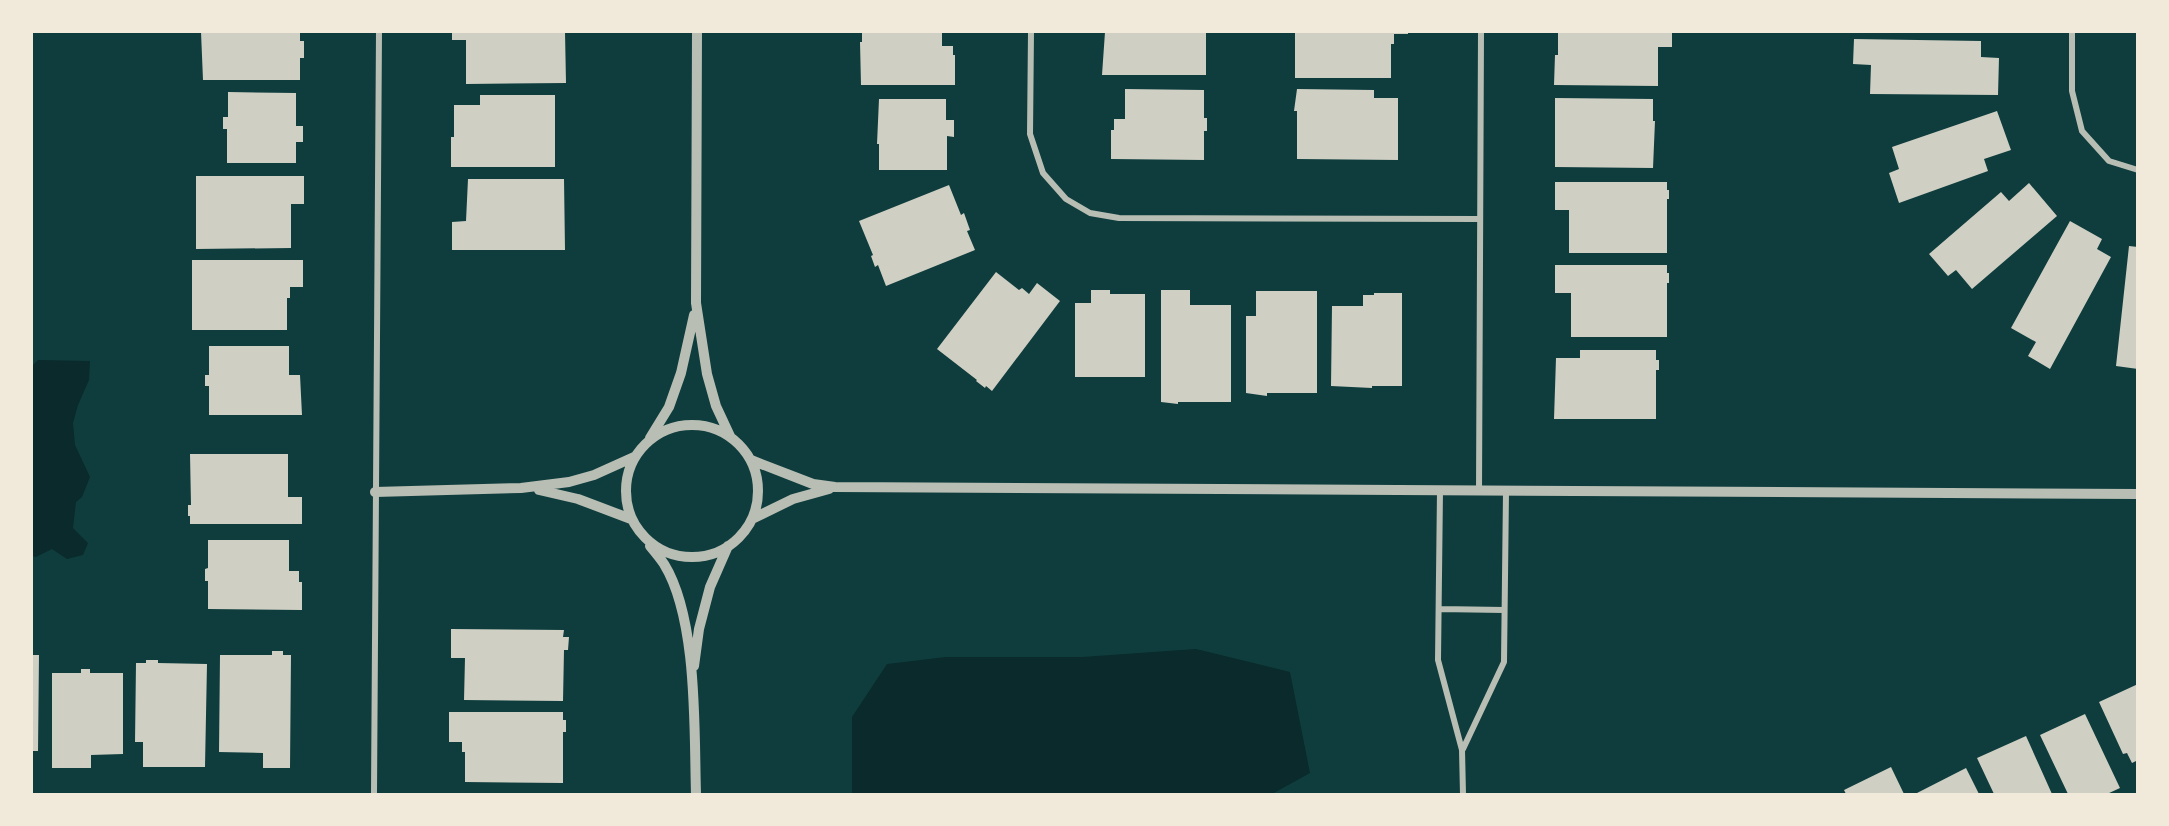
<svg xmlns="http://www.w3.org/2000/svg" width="2169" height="826" font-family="'Roboto Serif',serif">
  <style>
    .water { fill: #0a2a2b }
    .building { fill: #cfcfc3 }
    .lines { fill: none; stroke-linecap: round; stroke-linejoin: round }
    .minor { stroke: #b8beb3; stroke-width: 6 }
    .tertiary { stroke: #b8beb3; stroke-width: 10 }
  </style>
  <rect width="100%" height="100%" fill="#0f3d3e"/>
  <path class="water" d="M38 360 90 361 89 380 78 405 73 423 75 445 90 477 82 497 76 502 73 528 88 543 83 555 67 559 52 549 36 557 32 556V366Z
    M1196 649 1290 672 1310 773 1272 794H852V717L887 664 946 657H1082Z"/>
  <path class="building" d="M201 32H300V41H304V58H300V80H203Z
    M452 32H565L566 83 466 84V40H452Z
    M862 32H942V46H953V55H955V85H861L860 42H862Z
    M1105 32H1206V75H1102Z
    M1295 32H1408V34H1394V44H1391V78H1295Z
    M1558 32H1672V47H1658V86L1554 85 1555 55H1558Z
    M1854 39 1981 41V57L1999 58 1998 95 1870 94 1871 65 1853 64Z
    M1125 89 1204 90V118H1207V131H1204V160L1111 159V130H1114V119H1125Z
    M1297 89 1374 90V98H1398V160L1297 159V111H1294Z
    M228 92 296 93V126H303V142H296V163H227V129H223V117H228Z
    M480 95H555V167H451V137H454V105H480Z
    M1555 98 1653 99V121H1655L1653 168 1555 167Z
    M879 99H946V120H954V137L947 136V170H879V144H877Z
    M1997 111 2011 150 1984 159 1988 171 1899 203 1889 173 1899 169 1892 147Z
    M196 176H304V204H291V248L196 249Z
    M468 179H564L565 250H452V222L466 221Z
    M1555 182H1667V190H1669V199H1667V253H1569V210H1555Z
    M2029 183 2057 216 1972 289 1956 270 1948 276 1929 254 2001 192 2009 201Z
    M949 185 961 215 964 213 970 230 967 231 975 250 886 286 878 265 875 267 871 256 873 255 859 221Z
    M2070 221 2102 239 2097 249 2111 257 2050 369 2028 356 2036 342 2011 328Z
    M2129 246 2138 247V369L2116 366Z
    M192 260H303V287H290V298H287V330H192Z
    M1555 265H1667V273H1669V283H1667V337H1571V293H1555Z
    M996 272 1019 290 1022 288 1029 294 1037 283 1060 301 992 391 986 386 985 388 976 381 977 380 937 349Z
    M1091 290H1110V294H1145V377H1075V303H1091Z
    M1161 290H1190V305H1231V402H1178V404L1161 402Z
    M1256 291H1317V393H1267V396L1246 393V316H1256Z
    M1374 293H1402V386H1372V388L1331 386 1332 306H1363V295H1374Z
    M209 346H289V375H300L302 415H209V386H205V375H209Z
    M1580 350H1656V360H1659V370H1656V419H1554L1556 358H1580Z
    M190 454H288V497H302V524H190V516H188V505H191Z
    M208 540H289V571H299V582H302V610L208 609V581H205V569L208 568Z
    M451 629 564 630 563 637H569L568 650H564L563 701 464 700 465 658H451Z
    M272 651H283V655H291L290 768H263V753L219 752 220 655H272Z
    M32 655H39L38 751H32Z
    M146 660H158V663L207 664 205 767H143V742H135L136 663H146Z
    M81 669H90V673H123V754L91 755V768H52V673H81Z
    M2138 684V760L2132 763 2127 753 2123 754 2099 702Z
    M449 712H563V720H566V732H563V783L465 782V752H462V742H449Z
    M2085 714 2120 788 2107 794H2068L2040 735Z
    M2026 736 2052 794H1994L1977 758Z
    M1891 767 1904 794H1846L1844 790Z
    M1966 768 1979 794H1918L1917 793Z"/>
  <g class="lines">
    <path class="minor" d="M1031 32 1030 134 1043 173 1066 199 1090 213 1119 218 1479 219
      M2072 32V91L2082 131 2109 161 2138 170
      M1440 491 1438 660 1462 750 1463 794
      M1479 491 1481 32
      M1439 609 1504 610
      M1463 749 1504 662 1506 492
      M374 794 379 32"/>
    <path class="tertiary" d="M697 32 696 303 707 374 716 406 730 436
      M626 491a66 66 0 1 1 132 0a66 66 0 1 1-132 0Z
      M650 438 669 407 681 373 694 315
      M751 460 813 484 835 487 2138 494
      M539 490 578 499 631 519
      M375 492 521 488 569 482 594 475 634 457
      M752 519 793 499 829 489
      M650 546C655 552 660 558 664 564 698 619 694 730 696 794
      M694 666 699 629 710 587 728 546"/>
  </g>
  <rect width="2169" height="826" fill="none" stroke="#f1e9da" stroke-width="66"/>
</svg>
